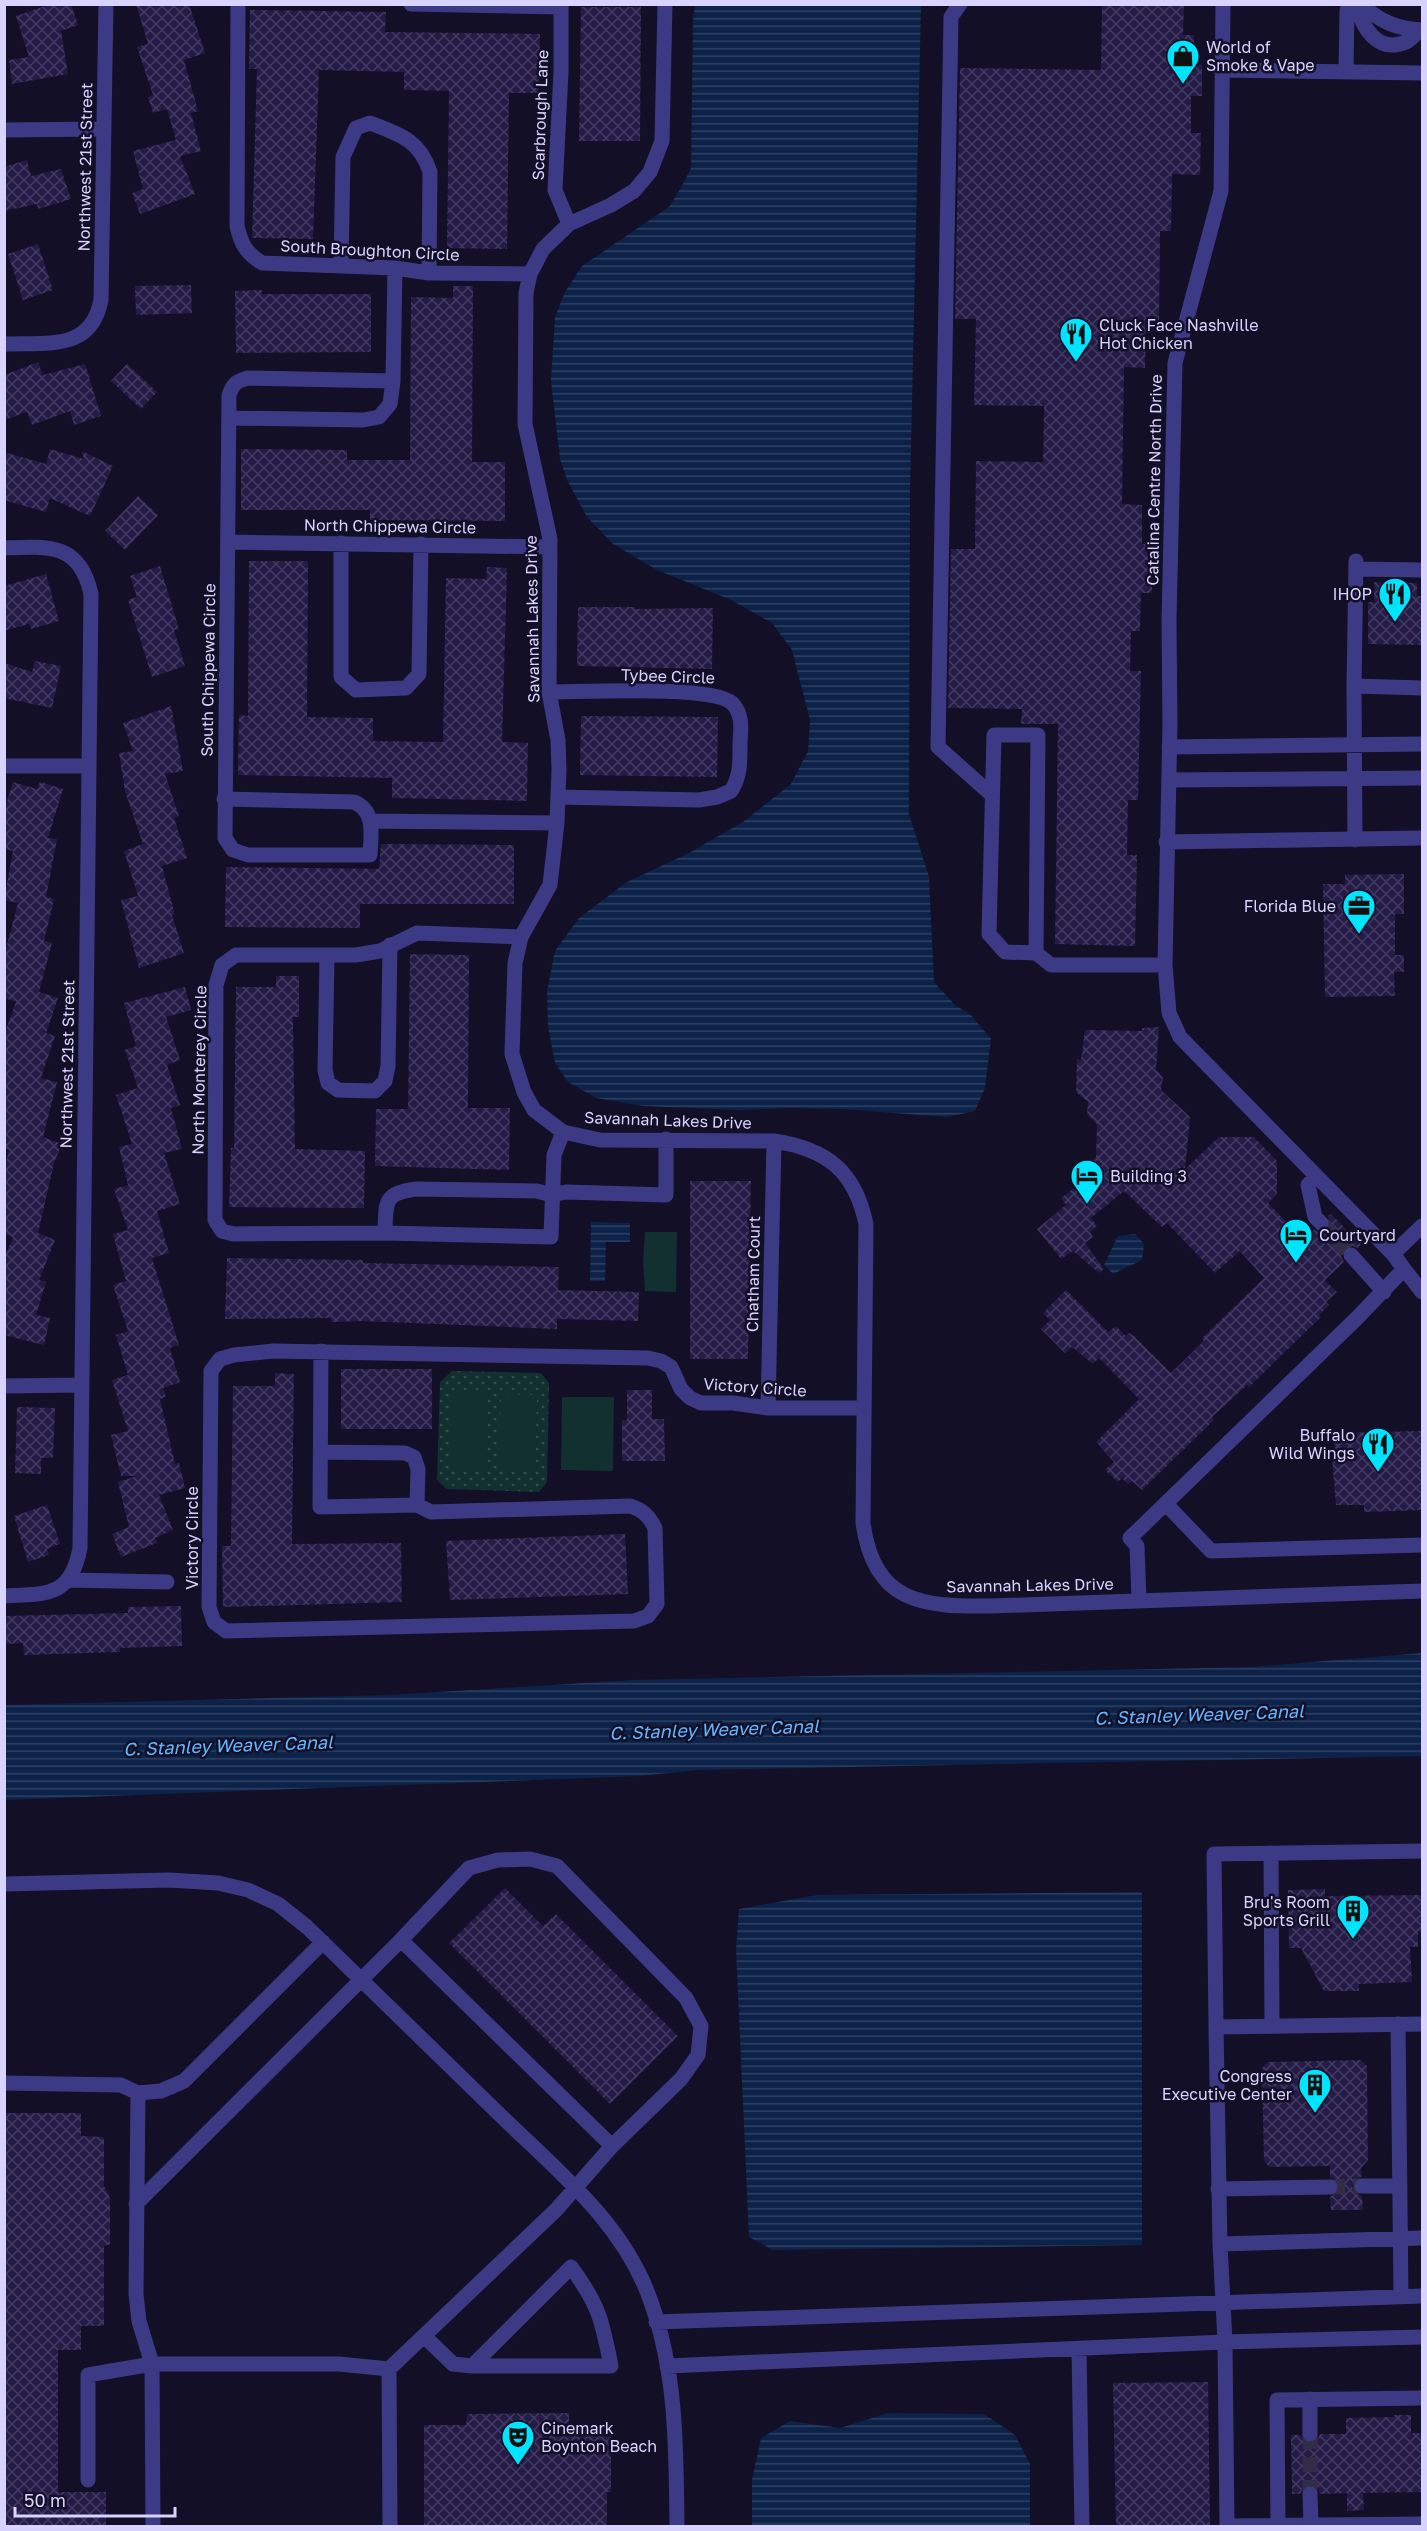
<svg xmlns="http://www.w3.org/2000/svg" width="1427" height="2531" font-family="'Golos Text',sans-serif">
  <style>
    .grass { fill: url(#grass-dots) }
    .garden { fill: #12302f }
    .water { fill: url(#water-rules) }
    .building { fill: url(#building-cross-hatch) }
    .lines { fill: none; stroke-linecap: round; stroke-linejoin: round }
    .minor-tunnel { stroke: #312d47; stroke-width: 15; stroke-dasharray: 15 8; stroke-linecap: butt }
    .minor { stroke: #3d3a85; stroke-width: 15 }
    .labels { text-anchor: middle; stroke-width: 5; stroke-linejoin: round; paint-order: stroke }
    .poi-label { font-size: 16px; fill: #d9d4ff; stroke: #130f26; text-anchor: start }
    .street-label { font-size: 16px; fill: #d9d4ff; stroke: #130f26 }
    .water-label { font-size: 18px; font-style: italic; fill: #62b6ff; stroke: #130f26 }
  </style>
  <defs>
    <pattern id="grass-dots" width="8" height="8" patternUnits="userSpaceOnUse" patternTransform="scale(1.5)"><rect width="8" height="8" fill="#12302f"/><path d="M2 2h.1M6 6h.1" fill="none" stroke="#344d4e" stroke-width="1.8" stroke-linecap="round"/></pattern>
    <pattern id="water-rules" width="6" height="5" patternUnits="userSpaceOnUse" patternTransform="scale(1.5)"><rect width="6" height="5" fill="#0c2248"/><path d="M0 2.5h6" fill="none" stroke="#2f4163"/></pattern>
    <pattern id="building-cross-hatch" width="8" height="8" patternUnits="userSpaceOnUse" patternTransform="scale(1.5)"><rect width="8" height="8" fill="#241b47"/><path d="M0 0l8 8M0 8l8-8" fill="none" stroke="#433b63"/></pattern>
  </defs>
  <rect width="100%" height="100%" fill="#130f26"/>
  <path class="grass" d="M452 1371 541 1373 549 1383 547 1482 539 1492 447 1489 437 1480 440 1382Z"/>
  <path class="garden" d="M645 1232H677L676 1292 645 1291 643 1261Z
    M452 1392 488 1393 486 1470 451 1469Z
    M501 1394 537 1395 535 1471 499 1470Z
    M562 1397H614L613 1471 561 1470Z"/>
  <path class="water" d="M695 5H921L910 491 909 814 929 877 934 982 955 1005 971 1015 991 1039 985 1088 975 1111 947 1117 842 1109 790 1108 737 1110 643 1106 596 1098 568 1082 555 1063 548 1027 547 991 555 951 579 918 627 882 689 853 743 822 791 784 808 751 810 720 792 650 772 623 731 600 657 570 613 544 587 517 567 480 560 459 551 381 555 317 565 292 582 266 669 207 682 186 691 168 693 19Z
    M591 1222 630 1223V1242H606L605 1281H590Z
    M1135 1234 1144 1244 1142 1260 1113 1274 1104 1265 1118 1236Z
    M1422 1653V1756L699 1770 639 1776 5 1800V1705L390 1695 633 1680 1252 1667Z
    M1142 1892V2245L773 2250 749 2237 736 1949 739 1909 817 1895Z
    M888 2413 984 2414 1015 2435 1030 2464V2526H752V2480L761 2438 790 2421 840 2428Z"/>
  <path class="building" d="M51 4H71L78 25 61 31 68 74 12 84 9 60 29 57 16 16Z
    M136 4H189L205 53 184 60 198 111 191 113 201 151 180 156 195 194 140 214 132 193 143 189 133 151 176 140 167 109 153 113 148 97 153 95 137 47 148 44Z
    M1102 4H1184L1183 35H1194L1193 65H1202V96H1191V133H1201L1200 175 1172 174 1171 231H1160L1159 321H1146L1145 368 1124 367 1122 504 1142 505V544H1152V593H1141L1140 631H1131L1130 671H1141L1138 800H1128L1127 855H1137L1135 946 1055 944 1058 724H1021L1022 709 948 708 951 549H975L976 461 1043 462 1044 406 974 405 976 319H955L960 68 1101 70Z
    M581 7H641L640 141H579Z
    M250 10 386 12 385 32 540 34 539 93H509L507 249 447 248 449 91 404 90V72L319 70 313 239 252 238 257 69H249Z
    M27 160 31 176 61 169 71 199 38 209 37 204 4 211V167Z
    M38 244 53 290 23 300 8 254Z
    M191 285 192 313 136 315 135 286Z
    M453 286H473L472 462H505V521L370 520V510H241V449L347 450V460H410L411 297 453 298Z
    M262 290V294H371V352L236 353 235 291Z
    M38 362 43 375 85 364 101 416 74 425 70 411 32 425 27 412 4 420V375Z
    M127 364 157 392 141 409 111 381Z
    M50 449 84 459 82 451 113 466 90 516 50 498 46 512 4 500V452L46 464Z
    M138 496 158 515 125 550 105 531Z
    M249 561H308L307 717 373 718V741L443 742 446 578 486 579 487 567 507 568 502 742 528 743 527 801 392 798V778L238 775 239 715 248 716Z
    M160 566 179 629 174 630 185 666 152 677 128 600 137 597 130 576Z
    M46 574 59 621 31 629 29 624 4 631V586Z
    M1374 582 1417 583V596H1422V645L1368 644V602H1374Z
    M578 607H635V609L713 608 712 669 577 666Z
    M35 661 61 666 52 708 4 698V663L32 672Z
    M171 706 183 771 165 774 179 816 174 818 187 858 162 866 175 915H172L184 953 139 968 121 900 138 896 124 851 143 844 125 791 119 753 133 751 123 723Z
    M581 716 718 717 717 777 580 775Z
    M13 782 37 789 40 782 63 789 48 838 57 839 46 897 54 899 44 941 52 943 39 992 58 998 46 1033 55 1036 41 1078 57 1082 43 1137 62 1144 54 1163 38 1233 55 1240 39 1280 46 1282 36 1315 50 1318 44 1345 4 1335V1259L13 1237 4 1234V1171L9 1150 4 1148V1035L16 1002 4 998V956L18 903 4 900 13 851 4 849V811Z
    M381 844 514 845V904H360V928L225 927 226 867 379 869Z
    M1404 874V914H1395V955H1404V972H1394L1395 996 1325 997 1323 884H1345V875Z
    M410 954 469 955 468 1108H510L509 1170 375 1166 376 1109H408Z
    M276 976H299V1017H293L295 1149 365 1151 364 1208 229 1207 231 1148H234L236 987H276Z
    M185 987 191 1010 166 1017 180 1060 167 1065 180 1105 171 1108 182 1149 164 1153 180 1204 157 1211 169 1253 152 1258 179 1345 170 1348 180 1382 163 1388 166 1397 160 1399 175 1464 179 1463 185 1488 159 1495 173 1530 155 1538 157 1543 121 1557 112 1534 129 1527 118 1482 137 1476H121L111 1435 128 1431 112 1380 128 1375 116 1335 128 1331 113 1285 126 1281 113 1234 128 1230 114 1189 128 1185 119 1147 132 1144 116 1095 138 1088 125 1050 136 1046 124 1003Z
    M1159 1027 1156 1070 1163 1077 1161 1090 1190 1117 1185 1169 1219 1137H1254L1277 1161V1194L1268 1203 1303 1240 1314 1230 1319 1232 1327 1230 1330 1225 1328 1216 1331 1214 1361 1244 1358 1248 1350 1245 1344 1248 1341 1256 1344 1262 1325 1280 1337 1292 1326 1302 1329 1305 1319 1315 1321 1317 1249 1387 1247 1385 1212 1417 1214 1420 1142 1490 1132 1481 1128 1484 1122 1478 1118 1482 1105 1470 1114 1462 1096 1442 1139 1399 1099 1358 1093 1364 1072 1347 1065 1353 1041 1329 1050 1320 1043 1313 1066 1290 1108 1332 1116 1326 1126 1336 1129 1333 1134 1336 1171 1373 1204 1341 1202 1338 1264 1278 1240 1251 1215 1273 1167 1223 1162 1227 1124 1191 1091 1218 1097 1226 1090 1232 1093 1237 1085 1243 1104 1269 1099 1273 1073 1251 1061 1259 1037 1229 1066 1205 1061 1198 1082 1182 1075 1173 1096 1157 1097 1124 1087 1114 1088 1102 1076 1092 1077 1059 1081 1060 1085 1030 1142 1031V1028Z
    M690 1181H751L748 1359H690Z
    M227 1258 363 1260V1263L559 1267 558 1290 639 1292 638 1321 557 1319V1329L362 1321 331 1322V1318L225 1319Z
    M341 1369H432V1429H341Z
    M275 1373 294 1374 292 1544 401 1543 402 1602 223 1607 222 1546H231L233 1386H275Z
    M627 1390H652V1419H664L665 1461H622V1420H627Z
    M17 1407 55 1408 53 1458H41V1474L15 1473Z
    M1422 1431V1510L1364 1512V1505H1336L1332 1458H1335L1334 1433Z
    M47 1505 60 1544 47 1549 49 1555 28 1562 14 1516Z
    M625 1534 628 1594 450 1600 446 1541Z
    M181 1606 182 1646 120 1648V1652L24 1655 23 1643 4 1644V1616L128 1613V1607Z
    M505 1888 543 1926 556 1914 678 2036 610 2104 449 1943Z
    M1325 1889V1896L1421 1895 1422 1931 1418 1932V1947H1410L1412 1982 1359 1984V1991H1324L1301 1948H1289L1288 1890Z
    M1361 2060 1367 2066 1368 2160 1361 2168 1362 2176 1354 2181 1352 2187 1357 2194 1362 2196 1363 2210H1331L1330 2197 1338 2192 1340 2186 1335 2179 1330 2177V2166L1269 2167 1264 2161 1262 2068 1268 2062Z
    M4 2113H81V2136L104 2137V2186L110 2198V2244L104 2246V2326H81V2350H58V2492H106V2526H4Z
    M1208 2382 1210 2526H1116L1113 2383Z
    M569 2413V2425H611V2492H607V2526H424V2425H466L467 2414Z
    M1394 2415H1411V2433H1422V2492L1363 2493 1364 2510 1347 2511V2493L1320 2494 1318 2488 1310 2484 1304 2486 1300 2494H1292L1291 2435H1300L1305 2442 1311 2444 1318 2439 1320 2434H1346V2418L1394 2417Z"/>
  <g class="lines">
    <path class="minor-tunnel" d="M1321 1223 1351 1255
      M1330 2187 1362 2186
      M1310 2434V2494"/>
    <path class="minor" d="M238 4 237 226C241 244 246 253 262 263L395 268 429 273 530 274
      M411 4 561 7
      M561 4V72L555 190 569 224
      M665 4 662 141 650 172 634 191 611 205 569 224 543 249 530 274 526 293 525 424 550 539 549 692 558 740 559 770 557 823 550 885 521 937 515 963 512 1054 524 1092 534 1110 563 1132 600 1140 774 1141C827 1149 855 1171 866 1224L863 1523C874 1603 922 1607 991 1606L1422 1591
      M960 4 951 17 938 747 992 795
      M1223 4 1221 191 1175 363 1169 621 1170 724 1165 965 1169 1013 1180 1037 1393 1254 1404 1269
      M1356 4C1362 27 1377 54 1406 42 1411 40 1416 33 1420 30
      M1360 4C1380 21 1396 29 1422 30
      M1221 70 1422 73
      M1346 71 1347 10 1352 4
      M4 130 104 129
      M341 265 343 157 356 128 370 123C399 134 420 140 430 172L429 273
      M4 344C47 342 91 352 101 300L106 4
      M229 418 363 420 379 417 390 404 393 381 395 268
      M229 542 550 547
      M341 543V677L356 690 406 688 419 674 421 544
      M4 548C48 546 80 543 91 594L80 1548C71 1597 47 1594 4 1596
      M1356 569 1422 570
      M1354 686 1422 688
      M549 692C582 692 712 685 732 703 743 714 741 729 740 742 740 760 741 776 731 791L717 797 699 800 558 797
      M1169 747 1422 744
      M4 766H89
      M1169 780 1422 778
      M224 799 354 802C376 811 371 835 370 855H248L233 850 225 838 229 395C233 384 236 381 248 378L393 381
      M371 821 557 823
      M1355 840 1354 686 1356 561
      M1166 842 1422 838
      M521 937 417 933 380 951 356 955H236L222 965 216 985 215 1220 222 1231 233 1234 385 1233 551 1237 554 1155 563 1132
      M1036 953 1005 952 989 934 994 735H1038L1036 953 1051 965H1165
      M327 956 325 1070 328 1083 338 1090 375 1091 385 1081 388 1066 390 945
      M1316 1176 1308 1185 1315 1217 1321 1223
      M385 1233C386 1202 383 1193 417 1189L537 1191 552 1195 566 1192 666 1195V1139
      M1393 1254 1422 1226
      M1351 1255 1384 1292
      M321 1351 320 1507 417 1505 431 1512 630 1506C643 1510 649 1516 655 1528L657 1604 648 1616 634 1621 226 1631 214 1622 209 1607 211 1371 220 1359 234 1355 273 1351 648 1358 661 1361 671 1367 681 1389 690 1398 701 1403H733L768 1408H863
      M4 1386 82 1385
      M768 1408 774 1141
      M321 1452 405 1453 414 1457 418 1469 417 1505
      M1166 1504 1211 1551 1422 1545
      M70 1580 167 1582
      M1139 1600 1137 1546 1130 1538 1357 1318 1404 1269 1422 1292
      M1422 1851 1214 1854 1216 2027 1422 2024
      M1271 1853 1272 2026
      M4 1884 169 1880 218 1883 248 1890 278 1904 307 1927C370 1988 433 2049 496 2111 554 2168 624 2222 651 2302 677 2375 676 2450 677 2526
      M401 1940 612 2146
      M1398 2024 1401 2297
      M1216 2027 1220 2244
      M4 2083 121 2085 138 2093
      M1362 2186H1400
      M1218 2189 1330 2187
      M656 2322 1422 2296
      M425 2337 453 2364 472 2366H611C602 2320 599 2305 571 2267L472 2366
      M1079 2349 1082 2526
      M667 2366 1225 2342 1422 2337
      M389 2369 390 2526
      M1310 2399V2434
      M88 2480V2375L152 2364H339L389 2369 556 2210 612 2146 681 2079 698 2055 701 2026 686 1998 557 1866 530 1859 498 1860 469 1868 401 1940 136 2204
      M1310 2494 1311 2525
      M153 2526 152 2364 139 2321 136 2294 138 2093 161 2091 184 2081 323 1942
      M1227 2526 1225 2342 1220 2244 1422 2238
      M1227 2526 1422 2524
      M1278 2526 1277 2400 1422 2398"/>
  </g>
  <defs>
    <g id="shop-pin" transform="scale(1.725)"><path d="M0 17L-7.5 6A9.5 9.5 0 1 1 7.5 6Z" fill="#00e5ff" stroke="#130f26"/><path d="M-5-2.5h2.3a2.7 3.5 0 0 1 5.4 0H5L5.5 6h-11ZM-1.5-2.5h3a1.5 2.3 0 0 0-3 0Z" fill="#111"/></g>
    <g id="restaurant-pin" transform="scale(1.725)"><path d="M0 17L-7.5 6A9.5 9.5 0 1 1 7.5 6Z" fill="#00e5ff" stroke="#130f26"/><path d="M-5-6h1v4h1v-4h1v4h1v-4h1v5L-1.5 .5V6h-2V.5L-5-1ZM5-6V6H3V1.5H1.5Q1.5-4 5-6Z" fill="#111"/></g>
    <g id="office-pin" transform="scale(1.725)"><path d="M0 17L-7.5 6A9.5 9.5 0 1 1 7.5 6Z" fill="#00e5ff" stroke="#130f26"/><path d="M-6-3h4V-5.5h4V-3h4V5H-6ZM-1-4.5V-3h2v-1.5ZM-6 0V1H6V0Z" fill="#111"/></g>
    <g id="hotel-pin" transform="scale(1.725)"><path d="M0 17L-7.5 6A9.5 9.5 0 1 1 7.5 6Z" fill="#00e5ff" stroke="#130f26"/><path d="M-6-4.5h1.5V1H6V5H4.5V3h-9V5H-6ZM-4 0a1.8 1.8 0 1 1 3.6 0ZM.5 0V-2.5h3Q6-2.5 6 0Z" fill="#111"/></g>
    <g id="building-pin" transform="scale(1.725)"><path d="M0 17L-7.5 6A9.5 9.5 0 1 1 7.5 6Z" fill="#00e5ff" stroke="#130f26"/><path d="M-4-6H4V6H1V3H-1V6H-4ZM-2.5-4.3h1.7v1.8h-1.7ZM.8-4.3h1.7v1.8H.8ZM-2.5-1h1.7V.8h-1.7ZM.8-1h1.7V.8H.8Z" fill="#111"/></g>
    <g id="theatre-pin" transform="scale(1.725)"><path d="M0 17L-7.5 6A9.5 9.5 0 1 1 7.5 6Z" fill="#00e5ff" stroke="#130f26"/><path d="M-5-5.5Q0-4 5-5.5V0Q5 5 0 6Q-5 5-5 0ZM-3.3-2.5H-1v1.5H-3.3ZM1-2.5H3.3v1.5H1ZM-2.8 1Q0 5.5 2.8 1Z" fill="#111"/></g>
  </defs>
  <g fill-rule="evenodd">
    <use href="#shop-pin" x="1183" y="56"/>
    <use href="#restaurant-pin" x="1076" y="334"/>
    <use href="#restaurant-pin" x="1395" y="594"/>
    <use href="#office-pin" x="1359" y="906"/>
    <use href="#hotel-pin" x="1087" y="1176"/>
    <use href="#hotel-pin" x="1296" y="1235"/>
    <use href="#restaurant-pin" x="1378" y="1444"/>
    <use href="#building-pin" x="1353" y="1911"/>
    <use href="#building-pin" x="1315" y="2085"/>
    <use href="#theatre-pin" x="518" y="2437"/>
  </g>
  <g class="labels">
    <g class="poi-label">
      <text x="1206" y="53">World of<tspan x="1206" dy="18">Smoke &amp; Vape</tspan></text>
      <text x="1099" y="331">Cluck Face Nashville<tspan x="1099" dy="18">Hot Chicken</tspan></text>
      <text x="1372" y="600" text-anchor="end">IHOP</text>
      <text x="1336" y="912" text-anchor="end">Florida Blue</text>
      <text x="1110" y="1182">Building 3</text>
      <text x="1319" y="1241">Courtyard</text>
      <text x="1355" y="1441" text-anchor="end">Buffalo<tspan x="1355" dy="18">Wild Wings</tspan></text>
      <text x="1330" y="1908" text-anchor="end">Bru's Room<tspan x="1330" dy="18">Sports Grill</tspan></text>
      <text x="1292" y="2082" text-anchor="end">Congress<tspan x="1292" dy="18">Executive Center</tspan></text>
      <text x="541" y="2434">Cinemark<tspan x="541" dy="18">Boynton Beach</tspan></text>
    </g>
    <g class="street-label">
      <text transform="translate(540 115) rotate(-88)" y="6">Scarbrough Lane</text>
      <text transform="translate(85 167) rotate(-89)" y="6">Northwest 21st Street</text>
      <text transform="translate(370 250) rotate(3)" y="6">South Broughton Circle</text>
      <text transform="translate(1154 480) rotate(-89)" y="6">Catalina Centre North Drive</text>
      <text transform="translate(390 526) rotate(1)" y="6">North Chippewa Circle</text>
      <text transform="translate(532 619) rotate(-91)" y="6">Savannah Lakes Drive</text>
      <text transform="translate(208 670) rotate(-89)" y="6">South Chippewa Circle</text>
      <text transform="translate(668 676) rotate(2)" y="6">Tybee Circle</text>
      <text transform="translate(67 1064) rotate(-89)" y="6">Northwest 21st Street</text>
      <text transform="translate(199 1070) rotate(-89)" y="6">North Monterey Circle</text>
      <text transform="translate(668 1120) rotate(2)" y="6">Savannah Lakes Drive</text>
      <text transform="translate(753 1274) rotate(-89)" y="6">Chatham Court</text>
      <text transform="translate(755 1387) rotate(4)" y="6">Victory Circle</text>
      <text transform="translate(192 1538) rotate(-90)" y="6">Victory Circle</text>
      <text transform="translate(1030 1585) rotate(-1)" y="6">Savannah Lakes Drive</text>
    </g>
    <g class="water-label">
      <text transform="translate(1199 1715) rotate(-2)" y="6">C. Stanley Weaver Canal</text>
      <text transform="translate(714 1730) rotate(-2)" y="6">C. Stanley Weaver Canal</text>
      <text transform="translate(228 1746) rotate(-2)" y="6">C. Stanley Weaver Canal</text>
    </g>
  </g>
  <rect width="1427" height="2531" fill="none" stroke="#d9d4ff" stroke-width="12"/>
  <path d="M15 2507v9h160v-9" fill="none" stroke="#d9d4ff" stroke-width="3"/>
  <text x="24" y="2507" font-size="18" fill="#d9d4ff" stroke="#130f26" stroke-width="4.5" paint-order="stroke">50 m</text>
</svg>
